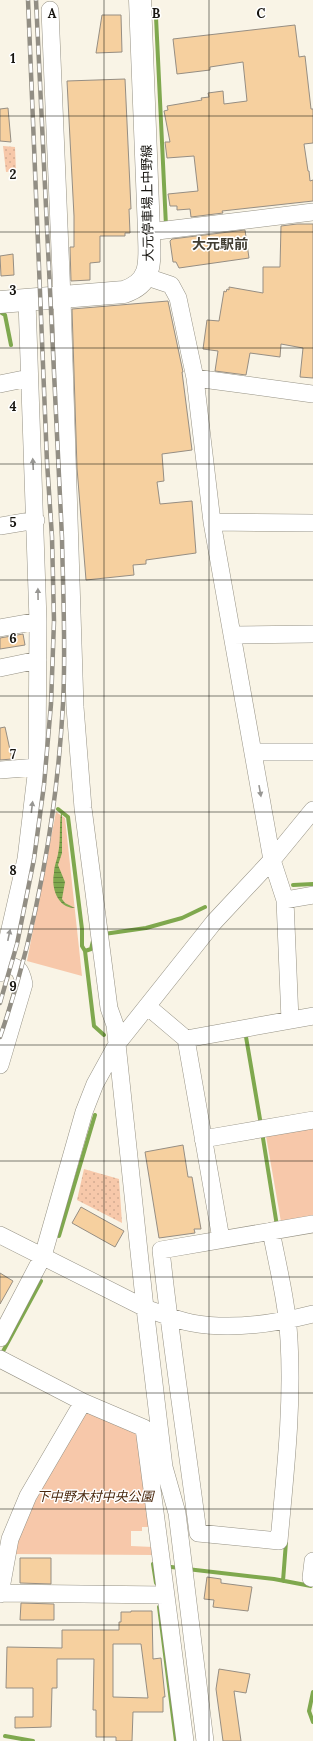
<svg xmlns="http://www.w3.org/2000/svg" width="313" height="1741" font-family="Lora,'Noto Sans JP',serif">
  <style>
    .grass { fill: url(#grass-dots) }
    .park { fill: #f7c8aa }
    .water { fill: url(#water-rules) }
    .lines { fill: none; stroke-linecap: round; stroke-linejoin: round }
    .stream { stroke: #7fa84e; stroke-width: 4 }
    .building { fill: #f6d09f; stroke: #968e83; fill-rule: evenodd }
    .minor-casing { stroke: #969285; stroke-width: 18 }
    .major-casing { stroke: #969285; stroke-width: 23 }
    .minor { stroke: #fff; stroke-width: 17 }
    .major { stroke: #fff; stroke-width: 22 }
    .rail-casing { stroke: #928e84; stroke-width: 4.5 }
    .rail { stroke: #fff; stroke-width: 3; stroke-dasharray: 9; stroke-linecap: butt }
    .oneway { fill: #979693 }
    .grid { fill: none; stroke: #171510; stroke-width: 1; stroke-opacity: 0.55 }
    .labels { text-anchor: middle; stroke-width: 3; stroke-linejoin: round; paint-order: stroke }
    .street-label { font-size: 13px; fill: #171510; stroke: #fff }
    .park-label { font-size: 13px; font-style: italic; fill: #49270d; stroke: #fff }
    .neighbourhood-label { font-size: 14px; font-weight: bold; fill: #423e33; stroke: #fff }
    .grid-label { font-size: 13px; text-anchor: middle; font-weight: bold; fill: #171510; stroke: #fff; stroke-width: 3; stroke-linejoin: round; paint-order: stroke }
  </style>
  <defs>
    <pattern id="grass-dots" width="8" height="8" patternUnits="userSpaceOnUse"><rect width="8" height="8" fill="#f7c8aa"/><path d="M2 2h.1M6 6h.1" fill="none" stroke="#d3ab91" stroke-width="1.8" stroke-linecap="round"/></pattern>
    <pattern id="water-rules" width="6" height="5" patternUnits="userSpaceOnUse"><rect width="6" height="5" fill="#7fa84e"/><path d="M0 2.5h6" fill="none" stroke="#67883f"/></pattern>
  </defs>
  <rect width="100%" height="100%" fill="#f9f4e6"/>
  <path class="grass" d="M3 146 15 147 16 171 6 172Z
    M84 1169 119 1179 122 1223 77 1200Z"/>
  <path class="park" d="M56 812 65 818 82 976 27 961Z
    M313 1127V1217L281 1222 266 1136Z
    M91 1412 132 1429 138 1436 150 1527H142V1531H131V1546L153 1547 154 1555 13 1554 27 1516 82 1416Z"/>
  <path class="water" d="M61 813 62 814V853L58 865 65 882 62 899 65 903 75 908C57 908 51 887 54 873 54 866 57 860 58 854 61 841 59 827 61 813Z"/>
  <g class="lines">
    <path class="stream" d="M156 17 166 226
      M0 312 5 315 11 345
      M58 809 68 817 82 929V946L85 951 94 1026 104 1035
      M293 885 313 884
      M104 934 146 928 182 918 205 907
      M85 951 91 949 93 941
      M245 1031 261 1125
      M262 1132 277 1226
      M59 1236 95 1115
      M1 1355 41 1281
      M156 1565 153 1564 156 1583
      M171 1567 181 1568
      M187 1569 274 1579 311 1586
      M283 1581 286 1542
      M159 1607 176 1741
      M313 1692 309 1711 313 1722
      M5 1736 33 1741"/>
  </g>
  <path class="building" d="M102 15H121L122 52 96 53Z
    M295 25 299 57 305 56 311 109H313V143L304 144 308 171H309L310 181 313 180V201L222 211 223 213 191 217 190 209 177 210V206H170L168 194 198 191 194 156 167 158 165 142H170L164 111 168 110 167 106 202 100 201 98 209 97 208 93 223 91 224 104 247 101 243 62 210 67V70L177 74 173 39Z
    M125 79 131 209H129L130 233H125V236H100V262L90 263V280L71 281 70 247H74V216L67 81Z
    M8 108 11 142 0 141V109Z
    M297 224H313V378L300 377 303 348 281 344 280 357 250 353 246 375 215 371 218 351 203 349 207 320 219 321 224 291 226 292 227 289 229 290V287L263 293V267H280L281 226Z
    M245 230 249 258 179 268 176 262H173L170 241 172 239Z
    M13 254 14 275 1 276 0 256Z
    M168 301 183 372H182L192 450 162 454 164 481 157 482 160 504 192 501 196 553 146 560V564L133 565 134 575 86 580 77 468 72 309Z
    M23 634 25 645 0 649V638Z
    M5 727 12 759 0 760V728Z
    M183 1145 188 1177H192L201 1229H194L195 1233 159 1238 145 1152Z
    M81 1207 124 1231 115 1247 72 1223Z
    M0 1273 13 1281 0 1304Z
    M20 1558H51V1584L20 1583Z
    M207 1577 221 1579V1583L252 1587 248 1611 213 1607 214 1600 204 1599Z
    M21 1603 54 1604V1620H20Z
    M131 1611H152L153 1659 161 1658 165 1697H163V1712H133L132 1741H116V1737H96V1710H93L94 1659H57V1688H52L51 1727 15 1728V1717H33V1688H6L7 1647 62 1648V1630H119V1622H121V1612H131ZM113 1644H141L148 1698 113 1697Z
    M219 1669 250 1674 246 1693 234 1691 241 1741H223L216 1689Z"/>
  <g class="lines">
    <g class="minor-casing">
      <path id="minor" d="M50 10 62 298 75 707 83 808 109 1008 115 1025 145 1308 164 1467 177 1513 205 1741
        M149 232 313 212
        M147 277 171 285 178 298 195 378 212 522 272 860 285 900 290 1020
        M195 378 313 394
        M0 384 29 378
        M212 522 313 523
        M0 526 36 520
        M0 628 38 621
        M233 635 313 634
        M0 668 38 660
        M253 752H313
        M0 770 37 767
        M285 900 313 895
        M0 962C17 968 20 965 24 984L0 1065
        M0 973 26 859 37 767 38 621 27 301
        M147 1006 186 1039 221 1239
        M186 1039 313 1016
        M203 1139 313 1120
        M271 1231C278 1267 287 1303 289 1340 293 1407 285 1474 279 1541L198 1533C186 1439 171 1344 161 1250L313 1224
        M0 1235 145 1308C160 1313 176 1320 192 1323 231 1330 274 1324 313 1314
        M0 1338 43 1256 84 1112 95 1084 117 1044 214 922 272 860 313 810
        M0 1359 83 1402 144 1428 185 1741
        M313 1561 311 1578H313
        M0 1593 165 1595
        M0 1594 10 1539 28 1496 83 1402"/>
    </g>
    <g class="major-casing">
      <path id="major" d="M0 302 124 292C155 282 149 258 149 232L140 0"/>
    </g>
    <use href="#minor" class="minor"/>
    <use href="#major" class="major"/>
    <g class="rail-casing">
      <path id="rail" d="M0 1003 17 944 34 859 44 785 51 704 54 621 52 537 47 462 28 0
        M0 1037C36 934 57 814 63 704 66 649 63 593 62 538L36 0"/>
    </g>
    <use href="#rail" class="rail"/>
  </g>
  <defs><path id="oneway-solid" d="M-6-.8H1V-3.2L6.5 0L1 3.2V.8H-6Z"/></defs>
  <g class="oneway">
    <use href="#oneway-solid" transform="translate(33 464) rotate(-93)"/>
    <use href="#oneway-solid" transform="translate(38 594) rotate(-91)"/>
    <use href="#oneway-solid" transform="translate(260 791) rotate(80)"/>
    <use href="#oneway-solid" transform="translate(32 807) rotate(-83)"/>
    <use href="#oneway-solid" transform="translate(9 935) rotate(-78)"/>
  </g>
  <path class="grid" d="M104 0V1741M209 0V1741M0 116H313M0 232H313M0 348H313M0 464H313M0 580H313M0 696H313M0 812H313M0 929H313M0 1045H313M0 1161H313M0 1277H313M0 1393H313M0 1509H313M0 1625H313"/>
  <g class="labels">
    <g class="street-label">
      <text transform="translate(147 203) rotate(-91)" y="5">大元停車場上中野線</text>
    </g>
    <g class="park-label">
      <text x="95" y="1501">下中野木村中央公園</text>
    </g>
    <g class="neighbourhood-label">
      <text x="220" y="249">大元駅前</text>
    </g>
  </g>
  <g class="grid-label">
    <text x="52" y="18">A</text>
    <text x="156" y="18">B</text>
    <text x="261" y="18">C</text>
    <text x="13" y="63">1</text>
    <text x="13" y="179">2</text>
    <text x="13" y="295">3</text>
    <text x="13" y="411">4</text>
    <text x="13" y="527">5</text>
    <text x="13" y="643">6</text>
    <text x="13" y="759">7</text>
    <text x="13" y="875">8</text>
    <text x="13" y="991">9</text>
  </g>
</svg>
